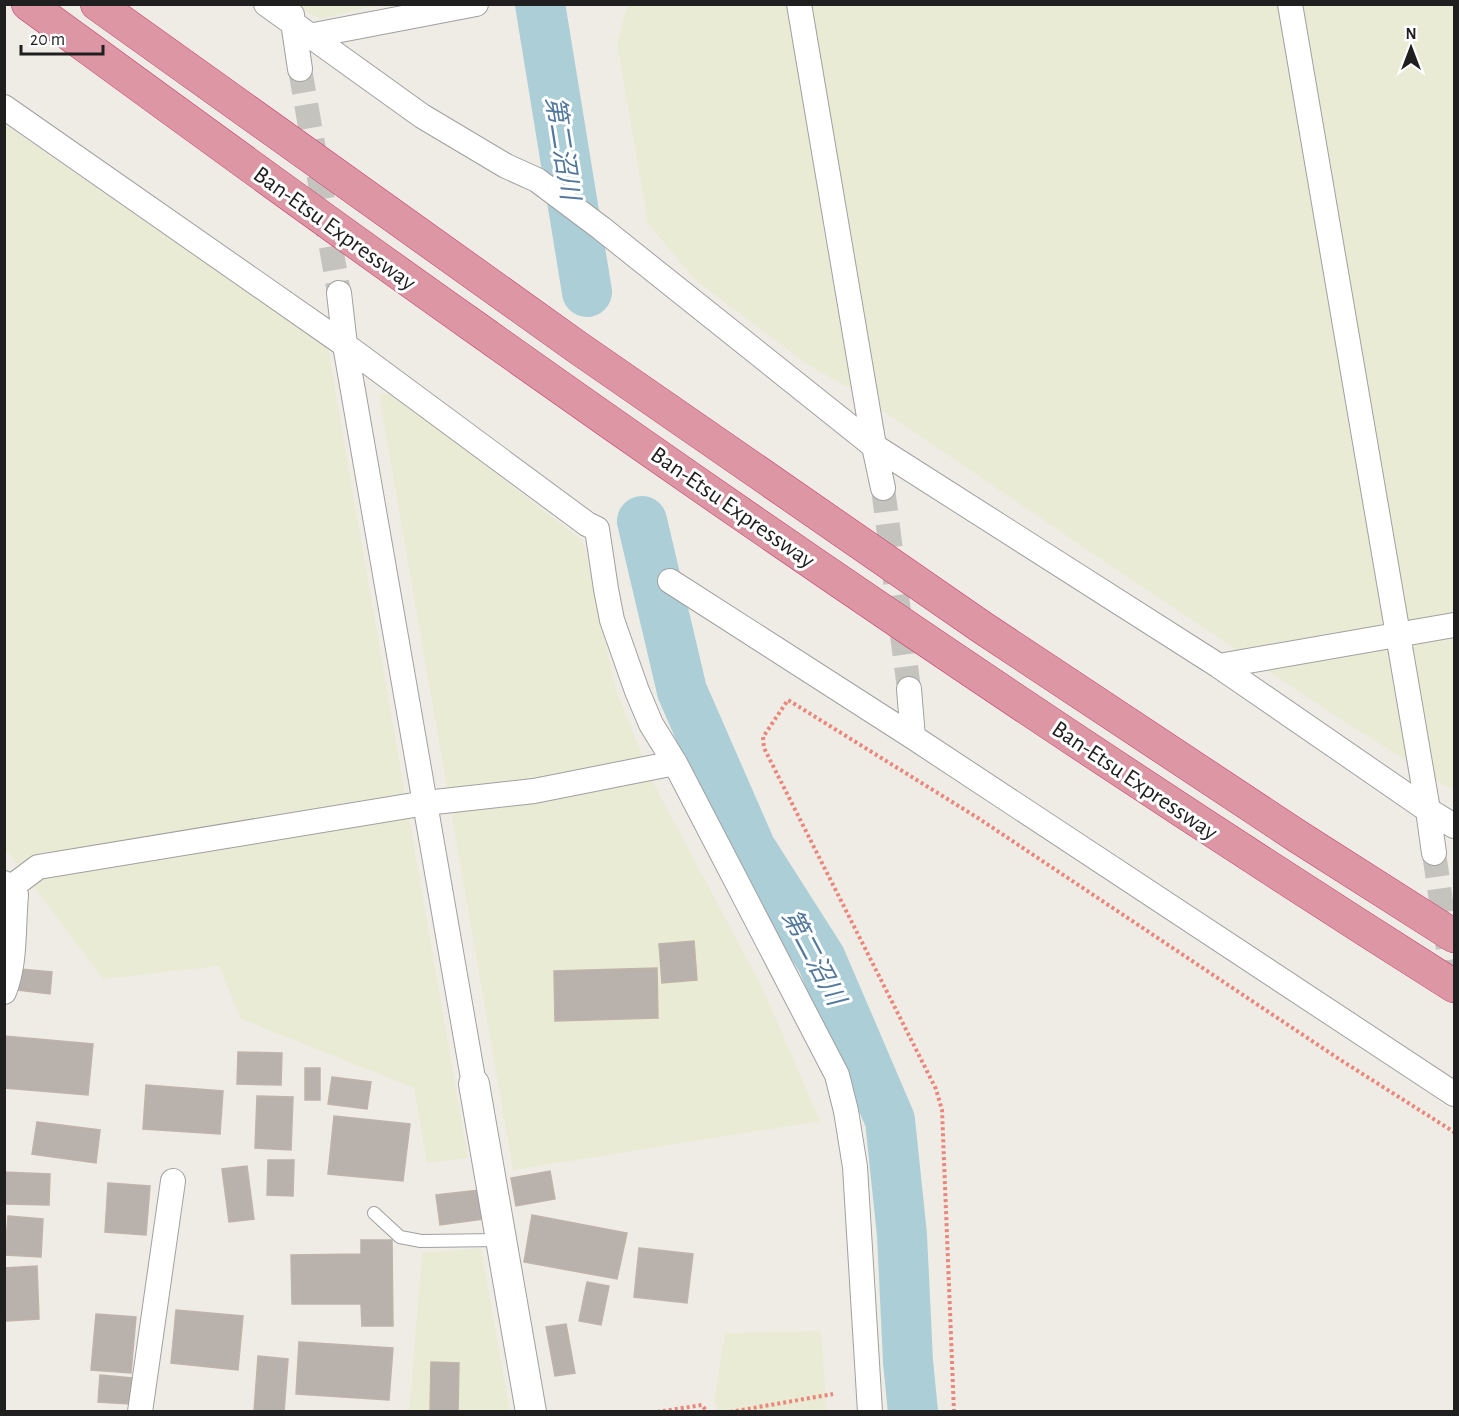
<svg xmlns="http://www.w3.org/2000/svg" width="1459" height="1416" font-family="'Alegreya Sans','Noto Sans JP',sans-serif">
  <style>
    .farmland { fill: #eaebd4 }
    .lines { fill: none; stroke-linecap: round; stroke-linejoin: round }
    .river { stroke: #abced7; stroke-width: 50 }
    .building { fill: #b8b1ac; stroke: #bfb3aa; stroke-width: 1.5 }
    .minor-tunnel { stroke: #c5c3be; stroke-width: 24; stroke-dasharray: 24 12; stroke-linecap: butt }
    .service-casing { stroke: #a0a0a0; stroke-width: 14 }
    .minor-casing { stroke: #a0a0a0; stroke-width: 26 }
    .tertiary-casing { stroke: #a0a0a0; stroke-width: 32 }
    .motorway-casing { stroke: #c8386a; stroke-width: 34 }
    .path { stroke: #eb867b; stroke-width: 4; stroke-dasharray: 3 3; stroke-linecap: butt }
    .service { stroke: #fff; stroke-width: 12 }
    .minor { stroke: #fff; stroke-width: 24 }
    .tertiary { stroke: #fff; stroke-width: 30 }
    .motorway { stroke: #dd96a4; stroke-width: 33 }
    .labels { text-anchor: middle; stroke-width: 6; stroke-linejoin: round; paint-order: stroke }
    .street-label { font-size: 24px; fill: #1f1f1f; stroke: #fff }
    .water-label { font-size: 26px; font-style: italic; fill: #52789d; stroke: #fff }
  </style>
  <rect width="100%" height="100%" fill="#efece6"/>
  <path class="farmland" d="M628 4 1454 5V791L1331 713 1132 580 849 388 807 364 694 279 648 223 617 44Z
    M295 5H377L320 19Z
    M4 124 328 348 468 1158 427 1163 414 1088 241 1019 219 966 103 979 5 848Z
    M392 393 583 541 616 690 654 784 762 987 820 1121 513 1170 379 395Z
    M481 1248 510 1411 409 1412 422 1253Z
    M821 1331 827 1411H718L714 1401 725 1333Z"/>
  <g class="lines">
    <path class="river" d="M540 4 587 292
      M642 521 682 691 751 849 821 959 890 1120 902 1235 908 1361 913 1412"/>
  </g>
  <path class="building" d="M694 941 697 980 662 983 659 944Z
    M657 968 658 1018 555 1021 554 971Z
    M20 969 52 972 50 994 18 990Z
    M4 1036 93 1044 88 1095 4 1088Z
    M238 1052 282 1053 281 1085 237 1084Z
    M305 1068H320V1100H305Z
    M332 1077 371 1082 367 1109 328 1104Z
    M146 1085 223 1091 220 1134 143 1129Z
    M257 1096 293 1097 291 1150 255 1148Z
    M334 1116 410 1124 403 1181 328 1174Z
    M37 1122 100 1130 96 1163 32 1154Z
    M268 1160H294L293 1196 267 1195Z
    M247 1166 254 1219 229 1222 222 1169Z
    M550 1171 555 1199 516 1206 511 1178Z
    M4 1172 50 1174 49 1205 4 1204Z
    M108 1183 150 1186 146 1235 105 1232Z
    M479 1190 483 1219 440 1225 436 1195Z
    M532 1215 627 1233 617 1279 524 1262Z
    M8 1216 43 1219 41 1257 5 1255Z
    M361 1240H392L393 1326H362L361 1304H292L291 1255 361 1254Z
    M639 1248 693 1254 687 1303 634 1297Z
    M37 1266 39 1319 6 1321 4 1268Z
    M587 1282 609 1286 601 1325 579 1321Z
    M176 1310 243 1316 238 1370 171 1363Z
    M96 1314 136 1317 131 1373 91 1370Z
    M566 1324 575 1373 555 1376 546 1327Z
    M299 1342 393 1348 389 1400 296 1394Z
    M258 1356 288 1359 284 1412H254Z
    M431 1362 459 1363 458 1412H430Z
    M100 1375 132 1378 130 1404 98 1402Z"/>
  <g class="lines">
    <path class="minor-tunnel" d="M300 69 339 293
      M883 488 909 689
      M1434 853 1454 990"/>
    <g class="service-casing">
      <path id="service" d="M374 1213 400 1237 421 1241 500 1240"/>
    </g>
    <g class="minor-casing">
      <path id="minor" d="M266 4 422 116 506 166 537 180 601 228 874 446 1219 666 1428 810 1454 826
        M799 4 874 446 883 488
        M1290 4 1428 810 1434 853
        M292 15 300 69
        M309 36 476 4
        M4 107 345 345 587 524 597 529 606 589 612 620 637 691 651 724 675 763 837 1075 846 1111 855 1167 870 1412
        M339 293 345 345 474 1084
        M670 581 913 737 1454 1094
        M1219 666 1454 625
        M909 689 913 737
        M4 883 16 895C13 926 16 963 4 992
        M10 888 38 867 426 803 534 791 675 763
        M140 1412 173 1181"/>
    </g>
    <g class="tertiary-casing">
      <path id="tertiary" d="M474 1084 531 1412"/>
    </g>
    <g class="motorway-casing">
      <path id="motorway" d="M28 4C176 112 323 220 472 325 794 554 1121 775 1454 986
        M97 4 577 347 983 628 1297 836 1454 936"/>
    </g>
    <path class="path" d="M657 1412 702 1405 707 1412
      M730 1412 833 1394
      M954 1412 942 1110 936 1089 764 748 763 737 788 700 978 818 1339 1059 1454 1132"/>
    <use href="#service" class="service"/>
    <use href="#minor" class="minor"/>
    <use href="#tertiary" class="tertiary"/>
    <use href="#motorway" class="motorway"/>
  </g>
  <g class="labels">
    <g class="street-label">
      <text transform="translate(335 228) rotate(36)" y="8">Ban-Etsu Expressway</text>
      <text transform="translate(733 507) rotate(35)" y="8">Ban-Etsu Expressway</text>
      <text transform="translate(1135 780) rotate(34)" y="8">Ban-Etsu Expressway</text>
    </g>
    <g class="water-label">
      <text transform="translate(563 148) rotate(81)" y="9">第二沼川</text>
      <text transform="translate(814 957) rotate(62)" y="9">第二沼川</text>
    </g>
  </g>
  <rect width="1459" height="1416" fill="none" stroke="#1f1f1f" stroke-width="12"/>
  <g transform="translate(1411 48)" stroke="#ffffff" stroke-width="4.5" paint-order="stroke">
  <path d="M0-4.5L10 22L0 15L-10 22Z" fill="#1f1f1f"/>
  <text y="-9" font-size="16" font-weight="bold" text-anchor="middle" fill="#1f1f1f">N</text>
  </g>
  <path d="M21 45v9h82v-9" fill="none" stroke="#1f1f1f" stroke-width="3"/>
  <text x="30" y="45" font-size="18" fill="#1f1f1f" stroke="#ffffff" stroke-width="4.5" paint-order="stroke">20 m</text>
</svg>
